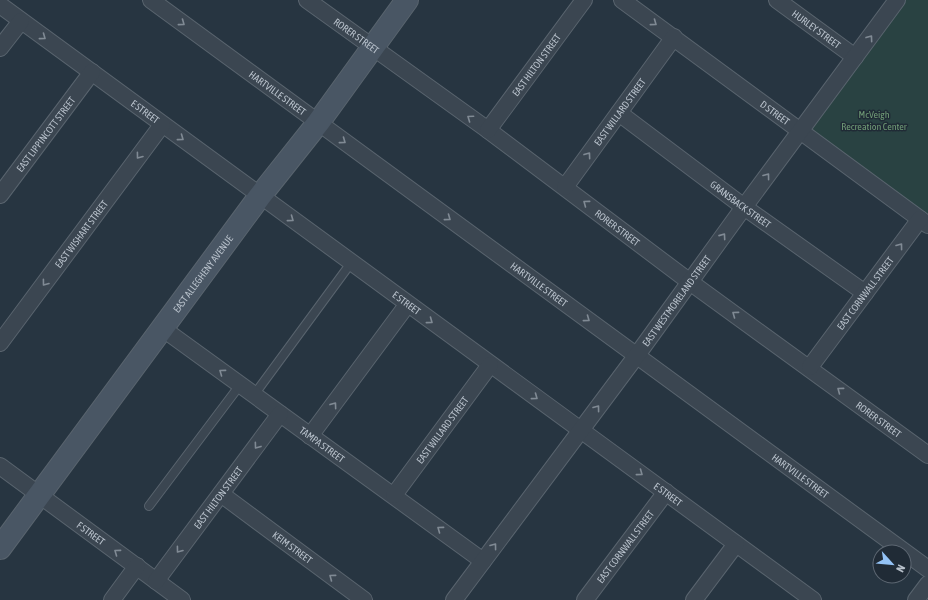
<svg xmlns="http://www.w3.org/2000/svg" width="928" height="600" font-family="'Asap Condensed',sans-serif">
  <style>
    .green { fill: #294242 }
    .lines { fill: none; stroke-linecap: round; stroke-linejoin: round }
    .service-casing { stroke: #59646e; stroke-width: 10 }
    .minor-casing { stroke: #59646e; stroke-width: 18 }
    .secondary-casing { stroke: #59646e; stroke-width: 24 }
    .service { stroke: #3b4651; stroke-width: 8 }
    .minor { stroke: #3b4651; stroke-width: 16 }
    .secondary { stroke: #495664; stroke-width: 22 }
    .oneway { stroke: #808a94 }
    .labels { text-anchor: middle; stroke-width: 3; stroke-linejoin: round; paint-order: stroke }
    .street-label { font-size: 10px; fill: #b8c1cb; stroke: #202b36 }
    .park-label { font-size: 10px; fill: #709b76; stroke: #202b36 }
  </style>
  <rect width="100%" height="100%" fill="#273541"/>
  <path class="green" d="M898 0H928V225L801 131Z"/>
  <g class="lines">
    <g class="service-casing">
      <path id="service" d="M254 395 351 263
        M149 506 240 385"/>
    </g>
    <g class="minor-casing">
      <g id="minor">
        <path id="s1" d="M151 0 928 569"/>
        <path id="s2" d="M307 0 488 130 690 282 928 455"/>
        <path id="s3" d="M622 0 928 225"/>
        <path id="s4" d="M777 0 855 57"/>
        <path id="s5" d="M0 5 813 600"/>
        <path d="M0 48 21 21"/>
        <path id="s6" d="M619 113 744 207 865 293"/>
        <path id="s7" d="M488 130 584 0"/>
        <path id="s8" d="M565 187 674 37"/>
        <path id="s9" d="M0 195 92 72"/>
        <path id="s10" d="M162 328 483 561"/>
        <path id="s11" d="M0 343 162 125"/>
        <path id="s12" d="M810 367 920 219"/>
        <path d="M310 436 407 305"/>
        <path id="s13" d="M0 466 182 600"/>
        <path id="s14" d="M221 494 364 600"/>
        <path id="s15" d="M394 495 490 365"/>
        <path id="s16" d="M156 581 280 414"/>
        <path d="M112 600 137 566"/>
        <path id="s17" d="M454 600 637 355 744 207 897 0"/>
        <path id="s18" d="M585 600 666 492"/>
        <path d="M694 600 736 544"/>
        <path d="M916 600 928 584"/>
      </g>
    </g>
    <g class="secondary-casing">
      <g id="secondary">
        <path id="s19" d="M0 548 260 196 318 123 407 0"/>
      </g>
    </g>
    <use href="#service" class="service"/>
    <use href="#minor" class="minor"/>
    <use href="#secondary" class="secondary"/>
  </g>
  <defs><path id="oneway-chevron" d="M-2-3.5L2.5 0L-2 3.5" fill="none" stroke-width="1.6" stroke-linecap="round" stroke-linejoin="round"/></defs>
  <g class="oneway">
    <use href="#oneway-chevron" transform="translate(182 23) rotate(36)"/>
    <use href="#oneway-chevron" transform="translate(654 23) rotate(36)"/>
    <use href="#oneway-chevron" transform="translate(43 37) rotate(36)"/>
    <use href="#oneway-chevron" transform="translate(870 38) rotate(-54)"/>
    <use href="#oneway-chevron" transform="translate(470 118) rotate(-145)"/>
    <use href="#oneway-chevron" transform="translate(181 138) rotate(36)"/>
    <use href="#oneway-chevron" transform="translate(343 141) rotate(36)"/>
    <use href="#oneway-chevron" transform="translate(588 155) rotate(-54)"/>
    <use href="#oneway-chevron" transform="translate(139 156) rotate(127)"/>
    <use href="#oneway-chevron" transform="translate(767 176) rotate(-53)"/>
    <use href="#oneway-chevron" transform="translate(586 203) rotate(-143)"/>
    <use href="#oneway-chevron" transform="translate(448 218) rotate(36)"/>
    <use href="#oneway-chevron" transform="translate(291 219) rotate(36)"/>
    <use href="#oneway-chevron" transform="translate(723 236) rotate(-55)"/>
    <use href="#oneway-chevron" transform="translate(900 246) rotate(-53)"/>
    <use href="#oneway-chevron" transform="translate(45 283) rotate(127)"/>
    <use href="#oneway-chevron" transform="translate(735 314) rotate(-144)"/>
    <use href="#oneway-chevron" transform="translate(587 319) rotate(36)"/>
    <use href="#oneway-chevron" transform="translate(430 321) rotate(36)"/>
    <use href="#oneway-chevron" transform="translate(222 372) rotate(-144)"/>
    <use href="#oneway-chevron" transform="translate(840 390) rotate(-143)"/>
    <use href="#oneway-chevron" transform="translate(535 397) rotate(36)"/>
    <use href="#oneway-chevron" transform="translate(334 405) rotate(-54)"/>
    <use href="#oneway-chevron" transform="translate(597 408) rotate(-53)"/>
    <use href="#oneway-chevron" transform="translate(257 446) rotate(126)"/>
    <use href="#oneway-chevron" transform="translate(640 473) rotate(36)"/>
    <use href="#oneway-chevron" transform="translate(440 529) rotate(-144)"/>
    <use href="#oneway-chevron" transform="translate(494 546) rotate(-53)"/>
    <use href="#oneway-chevron" transform="translate(179 550) rotate(127)"/>
    <use href="#oneway-chevron" transform="translate(117 552) rotate(-144)"/>
    <use href="#oneway-chevron" transform="translate(332 577) rotate(-143)"/>
  </g>
  <g class="labels">
    <g class="street-label">
      <text dy="4" stroke="none"><textPath href="#s4" startOffset="49">HURLEY STREET</textPath></text>
      <text dy="4" stroke="none"><textPath href="#s2" startOffset="61">RORER STREET</textPath></text>
      <text dy="4" stroke="none"><textPath href="#s7" startOffset="81">EAST HILTON STREET</textPath></text>
      <text dy="4" stroke="none"><textPath href="#s1" startOffset="157">HARTVILLE STREET</textPath></text>
      <text dy="4" stroke="none"><textPath href="#s5" startOffset="180">E STREET</textPath></text>
      <text dy="4" stroke="none"><textPath href="#s8" startOffset="93">EAST WILLARD STREET</textPath></text>
      <text dy="4" stroke="none"><textPath href="#s3" startOffset="190">D STREET</textPath></text>
      <text dy="4" stroke="none"><textPath href="#s9" startOffset="76">EAST LIPPINCOTT STREET</textPath></text>
      <text dy="4" stroke="none"><textPath href="#s6" startOffset="152">GRANSBACK STREET</textPath></text>
      <text dy="4" stroke="none"><textPath href="#s2" startOffset="385">RORER STREET</textPath></text>
      <text dy="4" stroke="none"><textPath href="#s11" startOffset="136">EAST WISHART STREET</textPath></text>
      <text dy="4" stroke="none"><textPath href="#s19" startOffset="341">EAST ALLEGHENY AVENUE</textPath></text>
      <text dy="4" stroke="none"><textPath href="#s1" startOffset="481">HARTVILLE STREET</textPath></text>
      <text dy="4" stroke="none"><textPath href="#s12" startOffset="92">EAST CORNWALL STREET</textPath></text>
      <text dy="4" stroke="none"><textPath href="#s17" startOffset="373">EAST WESTMORELAND STREET</textPath></text>
      <text dy="4" stroke="none"><textPath href="#s5" startOffset="504">E STREET</textPath></text>
      <text dy="4" stroke="none"><textPath href="#s2" startOffset="709">RORER STREET</textPath></text>
      <text dy="4" stroke="none"><textPath href="#s15" startOffset="81">EAST WILLARD STREET</textPath></text>
      <text dy="4" stroke="none"><textPath href="#s10" startOffset="198">TAMPA STREET</textPath></text>
      <text dy="4" stroke="none"><textPath href="#s1" startOffset="805">HARTVILLE STREET</textPath></text>
      <text dy="4" stroke="none"><textPath href="#s5" startOffset="828">E STREET</textPath></text>
      <text dy="4" stroke="none"><textPath href="#s16" startOffset="104">EAST HILTON STREET</textPath></text>
      <text dy="4" stroke="none"><textPath href="#s13" startOffset="113">F STREET</textPath></text>
      <text dy="4" stroke="none"><textPath href="#s18" startOffset="67">EAST CORNWALL STREET</textPath></text>
      <text dy="4" stroke="none"><textPath href="#s14" startOffset="89">KEIM STREET</textPath></text>
    </g>
    <g class="park-label">
      <text x="874" y="118">McVeigh<tspan x="874" dy="12">Recreation Center</tspan></text>
    </g>
  </g>
  <g transform="translate(892 564) rotate(117)"><circle r="19" fill="#202b36" stroke="#5d6772"/>
  <path d="M0-3L7 15L0 10L-7 15Z" fill="#93c2f5"/>
  <text y="-6" font-size="11" font-weight="bold" text-anchor="middle" fill="#b8c1cb">N</text>
  </g>
</svg>
